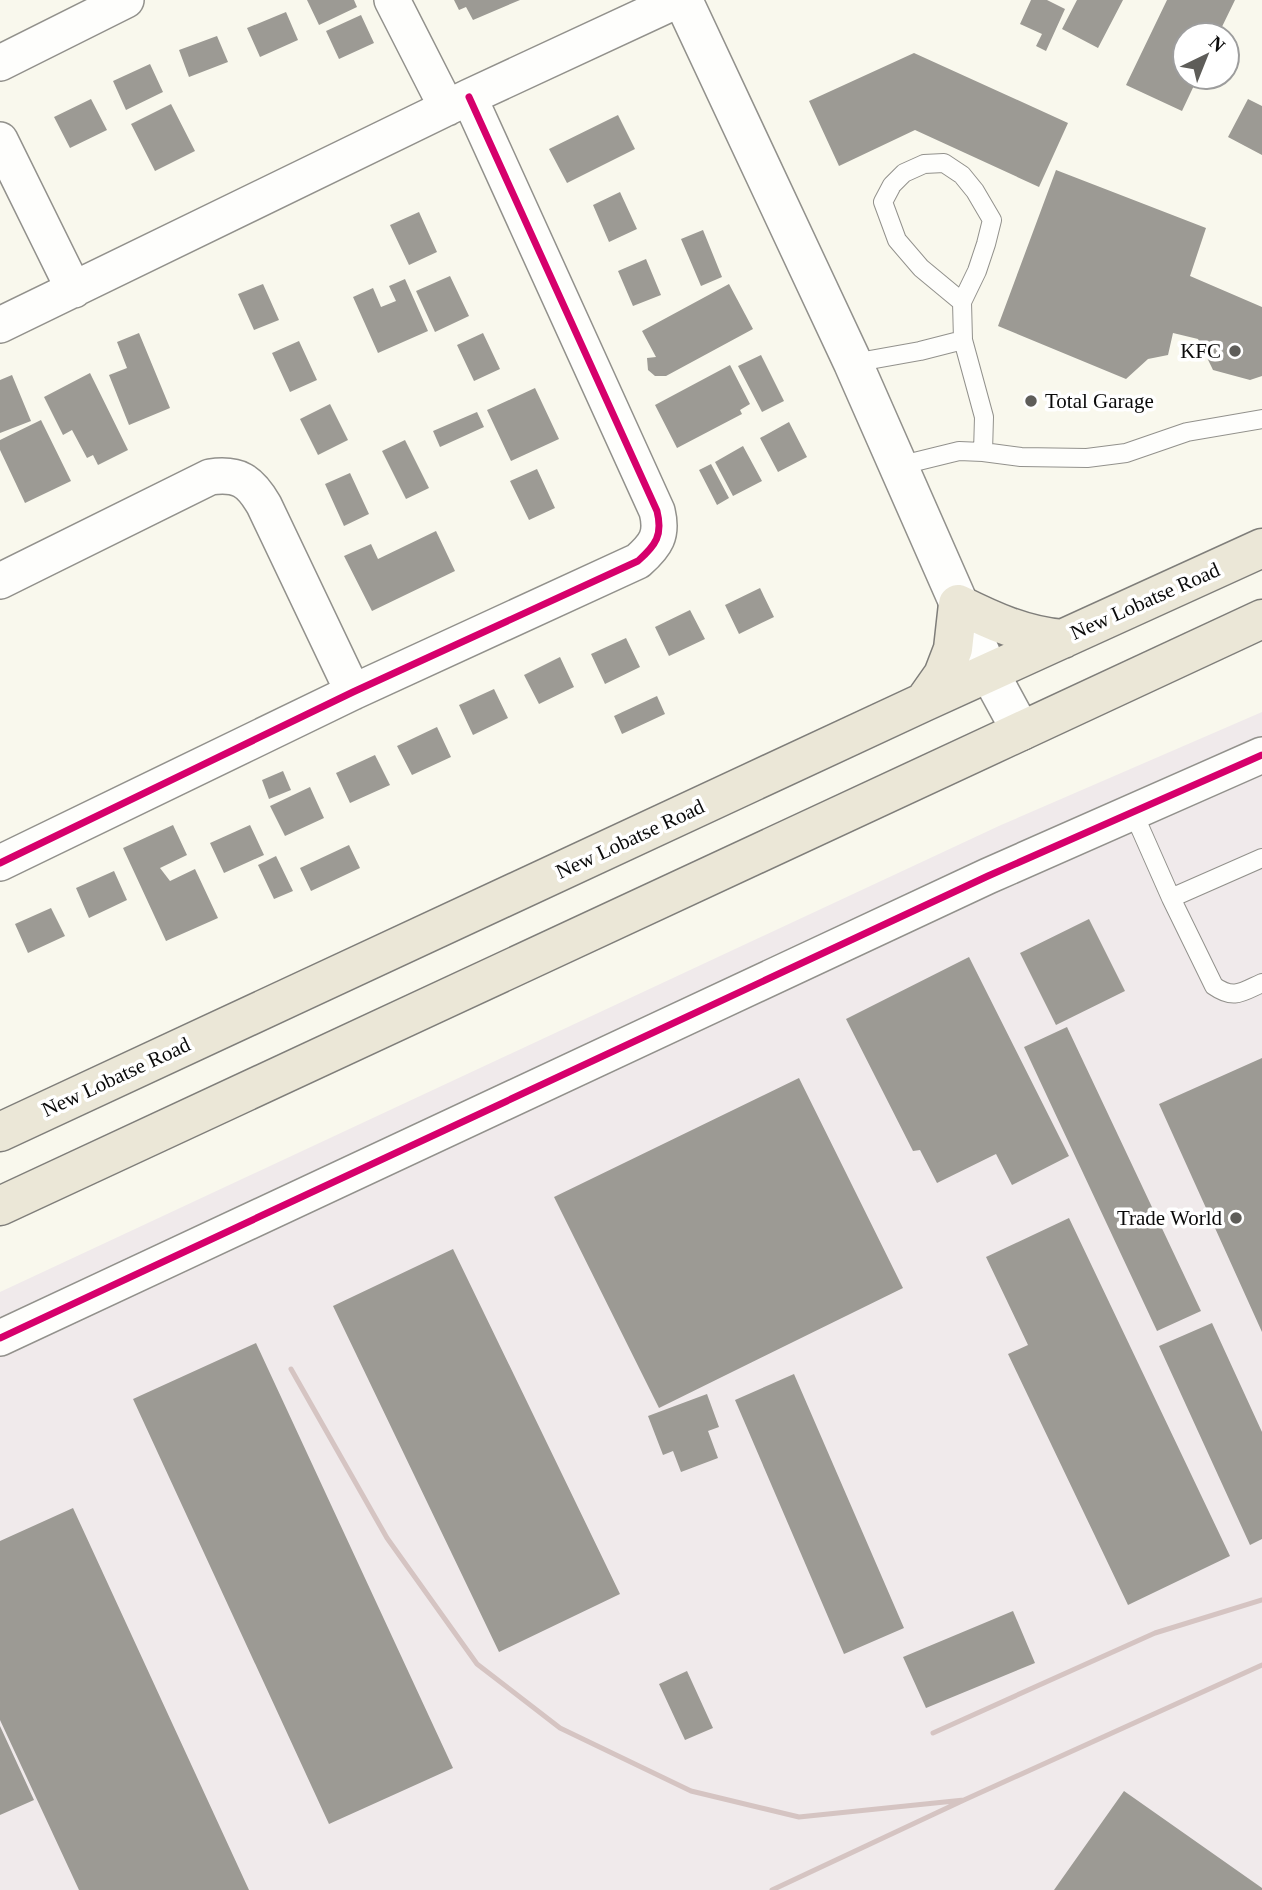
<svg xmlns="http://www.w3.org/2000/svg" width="1262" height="1890" font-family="'Times New Roman',serif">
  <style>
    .industrial { fill: #f0eaeb }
    .building { fill: #9c9a94 }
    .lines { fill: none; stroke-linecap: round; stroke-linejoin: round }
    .service-casing { stroke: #92918c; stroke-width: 20 }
    .minor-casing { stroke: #92918c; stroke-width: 38 }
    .tertiary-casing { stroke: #92918c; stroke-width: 41 }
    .primary-casing { stroke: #7f7e7a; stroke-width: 41 }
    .service { stroke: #fefefc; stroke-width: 18 }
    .minor { stroke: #fefefc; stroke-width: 35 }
    .tertiary { stroke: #fefefc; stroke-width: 38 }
    .primary { stroke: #ebe7d7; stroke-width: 38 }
    .rail { stroke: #d5c4c2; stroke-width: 5 }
    .cycleway-casing { stroke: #fff; stroke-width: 11 }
    .cycleway { stroke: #d6006c; stroke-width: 7 }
    .poi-dot { fill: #5e5d59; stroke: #fff; stroke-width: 2.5 }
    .labels { text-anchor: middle; stroke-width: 7; stroke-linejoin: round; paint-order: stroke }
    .poi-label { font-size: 21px; fill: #0a0a0a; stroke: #fff; text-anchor: end }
    .street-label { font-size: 21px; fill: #0a0a0a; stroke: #fff }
  </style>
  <rect width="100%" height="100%" fill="#f9f8ed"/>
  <path class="industrial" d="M1262 712V1890H0V1292L1001 825Z"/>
  <path class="building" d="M307 0H354L357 7 319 25Z
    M454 0H520L473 20 466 7 459 10Z
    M1031 0H1047L1065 9 1046 51 1036 46 1042 34 1020 24Z
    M1077 0H1123L1098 48 1062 29Z
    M1167 0H1235L1218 35H1185V77H1198L1182 111 1126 85Z
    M286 12 298 40 260 57 247 28Z
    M361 15 374 43 339 59 326 31Z
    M217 36 228 62 189 77 179 50Z
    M914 53 1068 123 1039 187 915 130 839 166 809 101Z
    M150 64 163 92 126 110 113 81Z
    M91 99 107 130 70 148 54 117Z
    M1248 99 1262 106V155L1228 137Z
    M171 104 195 151 155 171 131 124Z
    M618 115 635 149 567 183 549 149Z
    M1056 170 1206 228 1190 276 1262 307V376L1250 380 1213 370 1198 339 1173 333 1168 355 1148 359 1126 379 998 326Z
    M620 192 637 229 609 242 593 205Z
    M419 212 437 252 409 265 390 225Z
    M703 230 722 277 701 286 681 239Z
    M646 259 661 295 633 306 618 271Z
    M450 276 469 316 435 332 416 291Z
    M405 279 428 331 378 353 353 297 373 288 381 307 396 301 389 286Z
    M263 284 279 320 254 330 238 294Z
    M729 284 753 329 666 376H655L648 370 647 358 656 357 642 331Z
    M139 333 170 408 129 425 109 375 127 368 117 342Z
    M483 333 500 369 474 381 457 345Z
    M299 341 317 380 290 392 272 353Z
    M761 355 784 401 762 412 738 366Z
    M730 365 750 404 740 410 742 414 677 448 655 405Z
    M90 373 128 450 98 465 93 455 87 458 72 430 63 435 44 397Z
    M12 375 31 421 0 433V380Z
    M535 388 559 439 511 461 487 410Z
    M330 404 348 440 318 455 300 419Z
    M477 412 484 427 440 447 433 431Z
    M41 420 71 481 25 503 0 450V440Z
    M789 422 807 457 778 472 760 438Z
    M405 440 429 488 406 499 382 451Z
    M743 446 762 481 733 496 715 462Z
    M711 464 729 498 717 505 699 470Z
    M537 469 555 508 529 520 510 481Z
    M350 473 369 514 344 526 325 484Z
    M436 531 455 571 372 611 344 556 371 544 378 559Z
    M760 588 774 617 739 634 725 605Z
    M690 610 705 639 669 656 655 627Z
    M626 638 640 667 605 684 591 654Z
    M560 657 574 687 539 704 524 675Z
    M494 689 508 718 473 735 459 705Z
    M657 696 665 714 622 734 614 716Z
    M437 727 451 757 412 775 397 746Z
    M375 755 390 785 350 803 336 773Z
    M283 771 291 790 269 799 262 780Z
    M310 787 324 818 285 836 270 806Z
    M173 825 187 855 160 868 170 881 195 869 218 918 166 941 123 848Z
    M250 825 264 855 224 873 210 843Z
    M349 845 360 868 311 891 300 868Z
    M276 856 293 891 274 899 258 865Z
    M114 871 127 900 89 918 76 888Z
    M51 908 65 936 28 953 15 924Z
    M1089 919 1125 991 1056 1025 1020 953Z
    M969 957 1069 1156 1012 1185 996 1154 937 1183 920 1150 913 1151 846 1019Z
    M1067 1027 1201 1311 1157 1331 1024 1047Z
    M1262 1058V1332L1159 1104Z
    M799 1078 903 1288 659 1408 554 1197Z
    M1069 1218 1230 1556 1128 1605 1008 1354 1028 1345 986 1257Z
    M453 1249 620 1594 499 1652 333 1306Z
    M1212 1323 1262 1432V1539L1250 1545 1159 1346Z
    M256 1343 453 1768 329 1824 133 1399Z
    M794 1374 904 1628 844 1654 735 1400Z
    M707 1394 719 1427 708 1431 718 1458 681 1472 673 1451 663 1455 648 1416Z
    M73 1508 249 1890H79L0 1720V1541Z
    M1013 1611 1035 1663 926 1708 903 1657Z
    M687 1671 713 1728 685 1740 659 1684Z
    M0 1726 34 1800 0 1815Z
    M1124 1791 1262 1888V1890H1054Z"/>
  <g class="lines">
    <g class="service-casing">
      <path id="service" d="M962 302 921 268 897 240 883 202 892 185 904 173 924 164 944 163 962 175 975 191 992 220 986 244 977 271 962 302 963 340
        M853 363 920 351 963 340 984 417 983 452
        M898 466 959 451 983 452 1021 457 1087 458 1126 453 1187 432 1262 419
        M1133 812 1171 898 1214 986C1234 1000 1242 992 1262 983
        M1171 898 1262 858"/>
    </g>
    <g class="minor-casing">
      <path id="minor" d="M392 0 447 108
        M0 63 126 0
        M0 140 74 290
        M0 325 469 97 678 0
        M0 581 210 477C239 473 250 481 264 505L353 692
        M0 863 353 692 638 561C656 545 663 535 657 511L469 97
        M0 1338 988 876 1262 755"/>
    </g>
    <g class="tertiary-casing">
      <path id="tertiary" d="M683 0 853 363 989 672 1021 731"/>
    </g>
    <g class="primary-casing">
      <path id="primary" d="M924 702 943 675 953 649 958 604C992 621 1025 636 1063 639
        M0 1132 924 702 1262 548
        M0 1206 1262 619"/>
    </g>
    <use href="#service" class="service"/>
    <use href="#minor" class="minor"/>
    <use href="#tertiary" class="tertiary"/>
    <use href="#primary" class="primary"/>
    <path class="rail" d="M291 1369 387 1538 477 1664 560 1728 691 1791 799 1817 964 1800
      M933 1733 1155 1633 1262 1600
      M772 1890 964 1800 1262 1665"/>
    <g class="cycleway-casing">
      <path id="cycleway" d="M0 863 353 692 638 561C656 545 663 535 657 511L469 97
        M0 1338 988 876 1262 755"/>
    </g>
    <use href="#cycleway" class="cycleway"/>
  </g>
  <g class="poi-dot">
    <circle cx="1235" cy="351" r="7"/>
    <circle cx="1031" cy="401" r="7"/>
    <circle cx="1236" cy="1218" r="7"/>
  </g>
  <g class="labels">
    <g class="poi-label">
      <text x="1221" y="358">KFC</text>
      <text x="1045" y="408" text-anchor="start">Total Garage</text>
      <text x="1222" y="1225">Trade World</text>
    </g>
    <g class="street-label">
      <text transform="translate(1145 601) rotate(-24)" y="7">New Lobatse Road</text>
      <text transform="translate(630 839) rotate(-25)" y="7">New Lobatse Road</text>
      <text transform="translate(116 1077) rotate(-25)" y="7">New Lobatse Road</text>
    </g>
  </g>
  <g transform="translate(1206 56) rotate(43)"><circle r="33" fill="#ffffff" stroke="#9d9d9d" stroke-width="2"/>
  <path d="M0-5L12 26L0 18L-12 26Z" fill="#5e5d59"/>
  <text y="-10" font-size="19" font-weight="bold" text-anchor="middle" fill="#0a0a0a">N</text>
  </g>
</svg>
